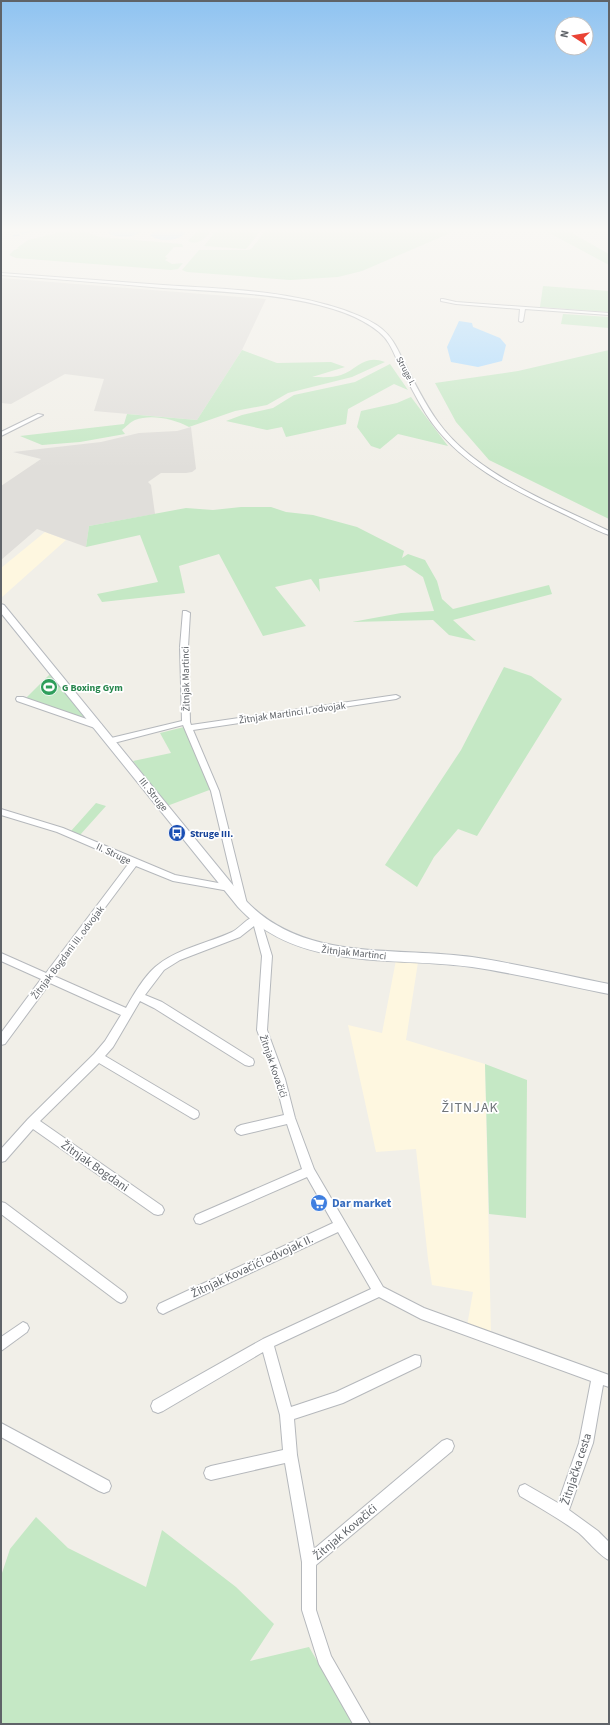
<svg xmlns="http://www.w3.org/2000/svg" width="610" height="1725" font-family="'Source Sans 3',sans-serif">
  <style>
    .commercial { fill: #fef7e0 }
    .industrial { fill: #e0deda }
    .green { fill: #c5e8c5 }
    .water { fill: #aadaff }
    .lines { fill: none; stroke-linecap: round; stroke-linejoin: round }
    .stream { stroke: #aadaff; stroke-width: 1.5 }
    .street-casing { stroke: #b5b8bc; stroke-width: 2 }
    .secondary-casing { stroke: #b6babf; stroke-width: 2 }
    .street { fill: #fff; fill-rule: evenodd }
    .secondary { fill: #fff; fill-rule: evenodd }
    .labels { text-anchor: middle; stroke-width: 3.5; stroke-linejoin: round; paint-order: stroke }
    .far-street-label { font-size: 9px; fill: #5f6368; stroke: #fff }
    .street-label { font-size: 10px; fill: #5f6368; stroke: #fff }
    .leisure-label { font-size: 10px; font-weight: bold; fill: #27864d; stroke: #fff; text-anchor: start }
    .transit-label { font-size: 10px; font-weight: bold; fill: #164399; stroke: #fff; text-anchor: start }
    .near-street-label { font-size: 12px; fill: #5f6368; stroke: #fff }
    .near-shop-label { font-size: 12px; font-weight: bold; fill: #366cbe; stroke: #fff; text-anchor: start }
    .near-quarter-label { font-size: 14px; letter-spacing: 1px; fill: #70757a; stroke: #fff }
  </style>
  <rect width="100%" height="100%" fill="#f1efe8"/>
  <path class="commercial" d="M45 532 66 540 1 598V568Z
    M396 960 418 962 406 1040 485 1064 491 1335 467 1326 473 1292 432 1285 428 1259 416 1149 376 1152 348 1025 382 1033Z"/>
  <path class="industrial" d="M1 278 266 299 242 350 197 420 94 411 104 379 65 374 11 404 1 403Z
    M191 427 196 469 192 472 186 473H161L148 482 151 485 155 514 89 526 86 547 37 529 1 560V526L2 524H1V486L41 459 13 452 101 442 139 433 177 431Z"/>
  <path class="green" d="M77 228 99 237 182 244 183 247H174L165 257 168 258 165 260 172 264 183 263 178 269 171 270 16 258 9 255 14 250 20 248H17L28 240Z
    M214 228C206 236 200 247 188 241L199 229Z
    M218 228H263L246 249 204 246Z
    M281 228H462L362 271 338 277 290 280 187 272 182 270 199 250H249L252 248 266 230Z
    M540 228H563L609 254V265Z
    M543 286 609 291V312L540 307Z
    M563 314 609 317V328L561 324Z
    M242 350 277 363 331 362 345 367 312 377C321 377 333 378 341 375 358 369 364 354 385 362L352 377 288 393 267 405 235 411 189 427C174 419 151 414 135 420 130 422 126 427 122 430L125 434 80 442 42 445 20 436 124 424 127 414 197 420Z
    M609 350V519L489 460 456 422 435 383 518 371Z
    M390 364 408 390 394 384 348 409 346 424 286 437 282 427 267 430 226 421 242 415 273 408 294 395 355 382Z
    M411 397 448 446 398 434 380 449 371 446 357 427 361 411 397 403Z
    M241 507H271L286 512 313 515 357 527 404 551 402 558 408 554 425 560 437 581 442 599 453 609 549 585 552 594 453 620 476 641 449 635 433 620 352 622 401 613 434 611 423 577 405 565 319 579 320 592 311 579 275 587 306 626 263 636 219 554 179 566 185 593 102 602 97 594 158 582 140 535 86 547 89 526 186 508 213 510Z
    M504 667 531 676 562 699 477 836 458 829 434 857 417 887 385 865 461 750Z
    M50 674 85 717 81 719 24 700Z
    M184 727 212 789 167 806 133 761 171 753 160 733Z
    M96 803 106 806 80 835 71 831Z
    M485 1064 527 1080 526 1218 489 1214Z
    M36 1517 68 1548 146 1587 162 1530 236 1587 274 1624 250 1661 309 1647 354 1724H1V1576L10 1549Z"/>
  <path class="water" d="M111 228H140L142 230C135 239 117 238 108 233V229Z
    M165 228 178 229 185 233C179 242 157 242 150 235L156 230Z
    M459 321 472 323 473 327 500 338 506 345 502 361 478 367 451 362 447 347Z"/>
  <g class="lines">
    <path class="stream" d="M22 233 46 228
      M13 236 19 235"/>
    <g class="street-casing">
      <path id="street" d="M1 273C55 277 109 281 163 285 224 289 286 290 344 310 357 315 371 320 382 329 394 339 398 351 405 364 415 384 425 404 438 422 475 474 553 504 609 531V535C594 530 579 521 564 514 513 490 457 463 426 414 416 398 408 381 399 364 393 352 390 341 379 332 333 293 222 292 163 288 109 283 55 279 1 275Z
        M443 299 456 302 609 313V315L525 309 523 321 521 322 519 321 520 309 456 304 441 301V299Z
        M38 414 43 415 1 436V432Z
        M183 611H186L190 613 188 647 190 722 191 725 396 695 400 697 396 699 193 730 219 791 247 904 245 906H239L234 888 229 891 173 881 136 866 54 976 126 1008C133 995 147 972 159 964 180 948 208 943 232 932 241 928 250 913 260 917L272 956 267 1030 285 1079 295 1118 314 1169 383 1287 424 1308 609 1375V1387L603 1385 593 1443 569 1510 598 1531 609 1542V1560C601 1557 587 1540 579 1533 560 1519 540 1508 520 1496L518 1491 520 1486 525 1484 558 1503 579 1443 591 1381 421 1319 379 1297 274 1346 291 1407 336 1392 415 1355 420 1356 421 1361 420 1366 343 1403 294 1419 297 1455 314 1549 442 1441 447 1439 452 1441 454 1446 452 1451 316 1565V1610L331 1656 370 1724H353L319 1664 302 1610V1562L285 1463 211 1480 206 1478 204 1473 206 1468 211 1466 283 1450 280 1415 263 1352 163 1411 158 1413 153 1411 151 1406 153 1401 263 1339 371 1289 338 1232 167 1312 163 1314 159 1312 157 1308 159 1304 333 1223 307 1177 200 1224 196 1223 194 1219 196 1215 302 1169 287 1124 241 1135 237 1133 235 1130 237 1127 241 1125 284 1115 275 1079 257 1030 262 956 254 926 240 937 180 960 164 970 145 995 162 1002 253 1059 254 1062 253 1065 249 1066 245 1065 154 1008 140 1001 113 1047 105 1056 198 1111 199 1114 198 1117 194 1119 190 1117 99 1063 40 1121 162 1206 164 1210 162 1214 158 1215 154 1214 33 1129 5 1161 1 1162V1149L28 1119 94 1054 105 1041 121 1015 50 983 5 1044 1 1045V1033L41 979 1 961V953L46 973 129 863 57 832 1 815V809L63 828 175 875 229 885 234 888 211 791 183 725 110 744 106 741 107 739 182 721 180 647Z
        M17 697H23L101 724 102 726 98 728H95L17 701 16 699Z
        M1 1202 5 1203 125 1293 127 1297 125 1301 121 1303 117 1301 1 1214Z
        M23 1322 27 1324 29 1328 27 1332 1 1351V1337Z
        M1 1423 109 1481 111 1486 109 1491 104 1493 99 1491 1 1437Z"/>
    </g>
    <g class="secondary-casing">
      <path id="secondary" d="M1 604 4 605 246 901C306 963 395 946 472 957 518 964 564 975 609 984V994C564 985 518 974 472 967 392 956 298 972 238 907L1 613Z"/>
    </g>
    <use href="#street" class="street"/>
    <use href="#secondary" class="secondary"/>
  </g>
  <linearGradient id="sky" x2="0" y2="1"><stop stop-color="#8fc3f1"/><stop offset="0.49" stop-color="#f9f8f5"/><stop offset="1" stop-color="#f9f8f5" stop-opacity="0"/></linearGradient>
  <rect width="610" height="469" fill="url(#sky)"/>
  <defs>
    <g id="stadium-disc" transform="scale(0.9)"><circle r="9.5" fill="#2e9e5b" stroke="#fff"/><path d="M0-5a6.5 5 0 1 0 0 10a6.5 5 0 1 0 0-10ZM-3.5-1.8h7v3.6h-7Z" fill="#fff"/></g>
    <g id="bus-disc" transform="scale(0.9)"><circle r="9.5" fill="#1a4fb4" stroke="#fff"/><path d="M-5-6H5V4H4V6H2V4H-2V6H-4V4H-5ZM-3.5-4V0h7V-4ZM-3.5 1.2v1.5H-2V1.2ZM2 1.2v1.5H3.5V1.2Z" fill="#fff"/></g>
    <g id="supermarket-disc" transform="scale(0.9)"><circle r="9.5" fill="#3f7fe0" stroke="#fff"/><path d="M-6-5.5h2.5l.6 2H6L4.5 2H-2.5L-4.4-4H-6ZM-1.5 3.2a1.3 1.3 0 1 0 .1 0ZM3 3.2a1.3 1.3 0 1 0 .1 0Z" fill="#fff"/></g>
  </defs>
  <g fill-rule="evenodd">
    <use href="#stadium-disc" x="49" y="687"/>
    <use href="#bus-disc" x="177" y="833"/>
    <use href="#supermarket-disc" x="319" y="1203"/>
  </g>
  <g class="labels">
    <g class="far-street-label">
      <text transform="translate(406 371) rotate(62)" y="3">Struge I.</text>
    </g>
    <g class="street-label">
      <text transform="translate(185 679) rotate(-91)" y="4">Žitnjak Martinci</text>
      <text transform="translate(292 712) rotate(-8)" y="4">Žitnjak Martinci I. odvojak</text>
      <text transform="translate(154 794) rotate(51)" y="4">III. Struge</text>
      <text transform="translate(114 853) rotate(25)" y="4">II. Struge</text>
      <text transform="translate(67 952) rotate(-53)" y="4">Žitnjak Bogdani III. odvojak</text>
      <text transform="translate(354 952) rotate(6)" y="4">Žitnjak Martinci</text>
      <text transform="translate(274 1066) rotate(71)" y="4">Žitnjak Kovačići</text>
    </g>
    <g class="leisure-label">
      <text x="62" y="691">G Boxing Gym</text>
    </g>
    <g class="transit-label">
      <text x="190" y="837">Struge III.</text>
    </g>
    <g class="near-street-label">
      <text transform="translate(95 1166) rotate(35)" y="4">Žitnjak Bogdani</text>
      <text transform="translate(252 1266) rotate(-25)" y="4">Žitnjak Kovačići odvojak II.</text>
      <text transform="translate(576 1469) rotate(-72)" y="4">Žitnjačka cesta</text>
      <text transform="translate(345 1532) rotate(-40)" y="4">Žitnjak Kovačići</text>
    </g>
    <g class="near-shop-label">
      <text x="332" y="1207">Dar market</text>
    </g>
    <g class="near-quarter-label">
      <text x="470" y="1112">ŽITNJAK</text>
    </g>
  </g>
  <rect width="610" height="1725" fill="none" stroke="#5f6368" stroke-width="4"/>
  <g transform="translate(574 36) rotate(282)"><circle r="19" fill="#ffffff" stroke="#bfc1c3"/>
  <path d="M0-3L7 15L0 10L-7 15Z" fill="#ea4335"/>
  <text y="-6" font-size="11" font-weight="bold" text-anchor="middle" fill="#5f6368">N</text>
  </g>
</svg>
